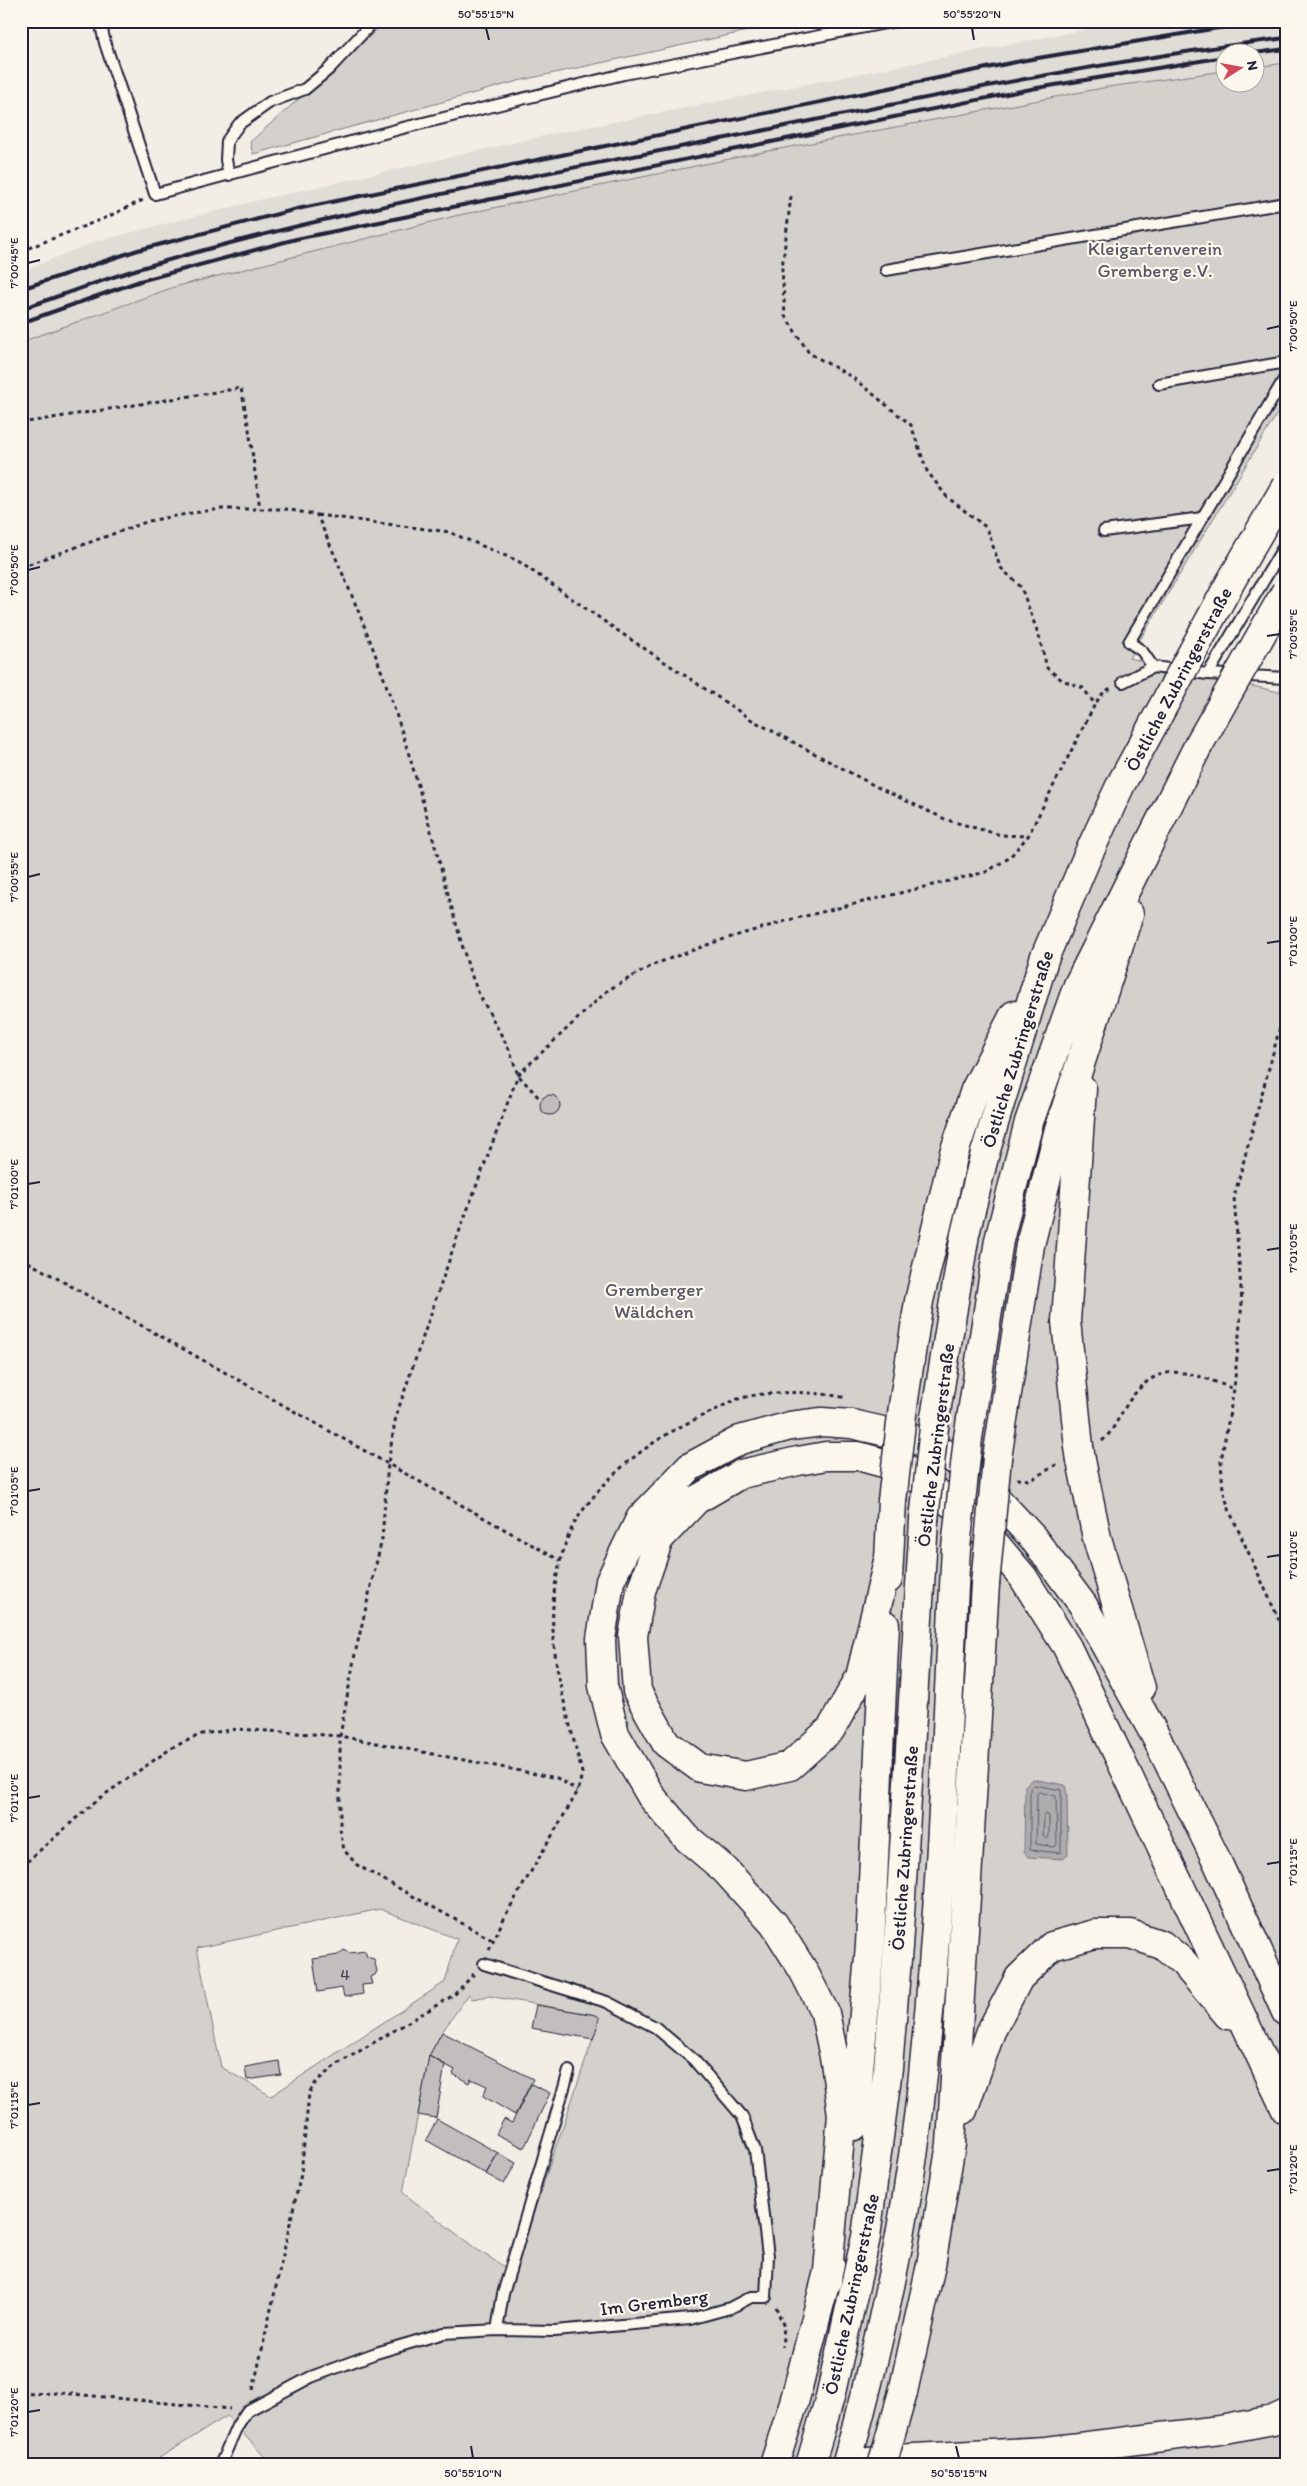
<svg xmlns="http://www.w3.org/2000/svg" width="1307" height="2486" font-family="Itim,sans-serif">
  <style>
    .built { fill: #e0dcd6 }
    .green { fill: #d4d1cc; stroke: #7b7a84; fill-rule: evenodd }
    .water { fill: #aeabad; stroke: #76747f }
    .lines { fill: none; stroke-linecap: round; stroke-linejoin: round }
    .shore { stroke: #5a5969; stroke-width: 1 }
    .building { fill: #c2bebe; stroke: #22223b }
    .service-casing { stroke: #22223b; stroke-width: 14 }
    .motorway-casing { stroke: #22223b; stroke-width: 31 }
    .path { stroke: #22223b; stroke-width: 3; stroke-dasharray: 4 4; stroke-linecap: butt }
    .service { stroke: #fbf7ec; stroke-width: 10 }
    .motorway { stroke: #fbf7ec; stroke-width: 28 }
    .rail { stroke: #22223b; stroke-width: 4 }
    .motorway-bridge-casing { stroke: #22223b; stroke-width: 31; stroke-linecap: butt }
    .motorway-bridge { stroke: #fbf7ec; stroke-width: 28 }
    .ticks { fill: none; stroke: #22223b; stroke-width: 2 }
    .labels { text-anchor: middle; stroke-width: 4.5; stroke-linejoin: round; paint-order: stroke }
    .number-label { font-size: 16px; fill: #4a495c }
    .park-label { font-size: 19px; fill: #575766; stroke: #fbf7ec }
    .street-label { font-size: 19px; fill: #22223b; stroke: #fbf7ec }
    .neatline { fill: none; stroke: #22223b; stroke-width: 2 }
    .ticks-label { font-size: 12px; text-anchor: middle; fill: #22223b }
  </style>
  <rect width="100%" height="100%" fill="#f2eee5"/>
  <filter id="ink" filterUnits="userSpaceOnUse"><feTurbulence type="fractalNoise" baseFrequency=".02" numOctaves="2"/><feDisplacementMap in="SourceGraphic" scale="10" xChannelSelector="R" yChannelSelector="G"/><feConvolveMatrix kernelMatrix="1 2 1 2 8 2 1 2 1" color-interpolation-filters="sRGB"/></filter>
  <g filter="url(#ink)">
    <path class="built" d="M1128 21H1286V63L1255 67 1254 52H1224V71L1108 87 758 153 459 215 174 287 21 342V272L94 242 259 200 548 135Z"/>
    <path class="green" d="M387 21H794L522 80 253 154 250 142Z
      M1286 63V399L1129 658 1279 692 1286 671V2465H197L271 2464 227 2416 148 2465H21V342L174 287 459 215 758 153 1108 87 1224 71V82H1254L1255 67ZM380 1909 457 1939 445 1982 271 2096 221 2067 197 1948ZM469 1994 472 1999 489 1996 596 2015 600 2018 513 2272 479 2251 403 2193 429 2056 442 2032Z"/>
    <path class="water" d="M1032 1779 1065 1785 1067 1794 1068 1855 1063 1859 1028 1857 1024 1852 1025 1786Z"/>
    <g class="lines">
      <path class="shore" d="M1035 1785 1061 1790V1853L1030 1850V1789Z
        M1039 1792 1056 1796 1057 1844 1055 1847 1036 1844 1037 1794Z
        M1046 1814 1049 1816V1837L1047 1839 1043 1836 1044 1816Z"/>
    </g>
    <path class="building" d="M540 1105a10 10 0 1 1 20 0a10 10 0 1 1-20 0Z
      M344 1950 350 1953 365 1951 367 1957 374 1959 377 1971 375 1975 370 1977 372 1984 362 1985 363 1994 344 1997 342 1988 318 1992 313 1959 338 1955Z
      M536 2005 596 2015 600 2018 593 2039 531 2028Z
      M442 2032 533 2079 515 2115 483 2096 487 2086 471 2079 469 2083 453 2074 455 2070 429 2056Z
      M429 2056 445 2065 436 2118 418 2115Z
      M279 2061 281 2075 247 2080 245 2067Z
      M531 2084 550 2093 524 2148 496 2134 504 2119 512 2123Z
      M437 2119 498 2153 486 2174 426 2140Z
      M498 2153 516 2163 504 2184 486 2174Z"/>
    <g class="lines">
      <g class="service-casing">
        <path id="service" d="M100 21 105 43 155 194 403 128 624 74 896 21
          M229 175 226 160 227 141 239 124 270 102 305 89 329 69 374 21
          M886 270 1286 203
          M1159 384 1286 362
          M1104 531 1202 518
          M1153 667 1142 651 1129 642 1286 376
          M1208 674 1286 543
          M1123 682 1153 667 1208 674 1286 678
          M497 2330 503 2294 569 2071
          M220 2465 237 2426 247 2411 311 2377 376 2353 444 2333 497 2330 555 2331 690 2319 730 2308 751 2297H766L768 2256 755 2150 742 2116 694 2060 655 2027 607 2002 484 1964"/>
      </g>
      <g class="motorway-casing">
        <path id="motorway" d="M903 1406 919 1301 954 1153 975 1090 1014 1015
          M935 1418 965 1234 985 1153 1044 959 1087 857 1121 784 1154 723
          M968 1438 999 1240 1029 1122 1078 985 1198 746
          M1079 1447 1066 1321 1082 1089
          M997 1458 1030 1245 1059 1129 1129 914
          M1081 1460 1097 1538 1141 1688
          M888 1561 860 1677 831 1729 790 1766 746 1776 700 1768 666 1743 637 1691 633 1636 641 1591 659 1539 696 1500 741 1474 798 1461 826 1456H858L905 1469 960 1510 996 1545 1023 1577 1067 1647 1286 2110
          M888 1579 892 1501
          M963 2110 991 2031 1019 1978 1052 1946 1095 1934H1130L1162 1945 1183 1962 1228 2015
          M854 2126 870 1945 885 1625
          M827 2282 842 2115 835 2062 825 2013 803 1970 774 1924 725 1870 687 1838 651 1796 615 1734 603 1686 601 1639 610 1581 640 1519 690 1467 740 1440 790 1426 822 1422 852 1424 913 1438 950 1456 979 1480 1033 1538 1083 1605 1156 1737 1215 1857 1286 2012
          M903 2392 931 2265 951 2144 985 1584
          M774 2465 795 2399 830 2264
          M810 2465 830 2397 866 2237 888 2068 898 1947 924 1520
          M846 2465C879 2348 905 2230 919 2110 941 1924 946 1735 956 1548
          M848 2465 875 2460 1046 2451 1220 2430 1273 2420 1286 2414"/>
      </g>
      <path class="path" d="M791 196 782 268 785 316 809 353 852 377 911 425 927 471 947 497 987 528 1000 567 1021 587 1039 636 1047 668 1062 680 1083 688 1095 704
        M21 251 105 218 143 200
        M21 423 241 388 249 429 260 509
        M317 515 449 532 518 561 621 633 752 720 877 787 947 820 1001 835 1027 836
        M21 567 149 521 192 513 222 509H285L317 515C344 576 371 638 392 702 422 790 443 880 469 969L478 992 510 1051 518 1075 541 1100
        M1284 691 1286 699
        M1286 1005 1234 1197 1242 1302 1234 1389 1221 1461 1223 1490 1230 1512 1286 1635
        M21 1258 561 1561
        M1102 1441C1113 1432 1118 1418 1126 1406 1157 1356 1189 1372 1234 1389
        M1017 1479 1031 1480 1059 1463
        M21 1867 97 1800 173 1747 202 1734 238 1729 340 1736 557 1778 578 1791
        M492 1940 357 1865 344 1850 340 1829V1736L355 1654 382 1539 388 1463 396 1416 455 1243 518 1075 608 990 655 964 718 941 789 920 986 872 1009 858 1028 836 1095 704 1104 692 1111 688
        M489 1950 505 1916 578 1791 582 1773C569 1718 550 1663 553 1606 554 1581 563 1541 577 1519 609 1470 657 1435 711 1412 720 1408 729 1402 738 1399 768 1390 817 1391 847 1398
        M776 2307 784 2327 782 2347
        M253 2390 301 2174 309 2093 317 2081 336 2065 454 1995 474 1974
        M21 2394 62 2393 230 2409"/>
      <use href="#service" class="service"/>
      <use href="#motorway" class="motorway"/>
      <path class="rail" d="M1254 53 1286 49
        M21 289 138 250 297 209 1026 60 1212 29 1274 21
        M21 309C60 296 99 281 138 269 327 212 523 178 716 140 905 102 1094 62 1286 38
        M21 323 140 281 296 239 1031 89 1224 57"/>
      <g class="motorway-bridge-casing">
        <path id="motorway-bridge" d="M1154 723 1231 581 1286 486
          M1198 746 1286 591
          M1079 1447 1081 1460
          M892 1501 903 1406
          M924 1520 935 1418
          M956 1548 968 1438
          M985 1584 997 1458
          M882 2465 903 2392"/>
      </g>
      <use href="#motorway-bridge" class="motorway-bridge"/>
    </g>
  </g>
  <path class="ticks" d="M486 28 489 40M972 28 974 40M28 263 40 260M1267 329 1280 326M28 570 40 567M1267 636 1280 634M28 877 40 874M1267 943 1280 941M28 1184 40 1182M1267 1250 1280 1248M28 1491 40 1489M1267 1557 1280 1555M28 1798 40 1796M1267 1864 1280 1862M28 2105 40 2103M1267 2171 1280 2169M28 2412 40 2410M471 2446 473 2458M956 2446 959 2458"/>
  <g class="labels">
    <g class="number-label">
      <text x="345" y="1980">4</text>
    </g>
    <g class="park-label">
      <text x="1155" y="255">Kleigartenverein<tspan x="1155" dy="22">Gremberg e.V.</tspan></text>
      <text x="654" y="1296">Gremberger<tspan x="654" dy="22">Wäldchen</tspan></text>
    </g>
    <g class="street-label">
      <text transform="translate(1178 679) rotate(-62)" y="7">Östliche Zubringerstraße</text>
      <text transform="translate(1017 1049) rotate(-73)" y="7">Östliche Zubringerstraße</text>
      <text transform="translate(935 1445) rotate(-83)" y="7">Östliche Zubringerstraße</text>
      <text transform="translate(904 1848) rotate(-86)" y="7">Östliche Zubringerstraße</text>
      <text transform="translate(851 2294) rotate(-78)" y="7">Östliche Zubringerstraße</text>
      <text transform="translate(654 2302) rotate(-7)" y="7">Im Gremberg</text>
    </g>
  </g>
  <rect width="1307" height="2486" fill="none" stroke="#fbf7ec" stroke-width="55"/>
  <g transform="translate(1240 68) rotate(79)"><circle r="24" fill="#fbf7ec" stroke="#a4a2a5"/>
  <path d="M0-4L9 19L0 12L-9 19Z" fill="#d1495b"/>
  <text y="-8" font-size="14" font-weight="bold" text-anchor="middle" fill="#22223b">N</text>
  </g>
  <rect x="28" y="28" width="1252" height="2430" class="neatline"/>
  <g class="ticks-label">
    <text x="486" y="18">50°55'15"N</text>
    <text x="972" y="18">50°55'20"N</text>
    <text transform="translate(14 263) rotate(-90)" y="4">7°00'45"E</text>
    <text transform="translate(1293 326) rotate(-90)" y="4">7°00'50"E</text>
    <text transform="translate(14 570) rotate(-90)" y="4">7°00'50"E</text>
    <text transform="translate(1293 634) rotate(-90)" y="4">7°00'55"E</text>
    <text transform="translate(14 877) rotate(-90)" y="4">7°00'55"E</text>
    <text transform="translate(1293 941) rotate(-90)" y="4">7°01'00"E</text>
    <text transform="translate(14 1184) rotate(-90)" y="4">7°01'00"E</text>
    <text transform="translate(1293 1248) rotate(-90)" y="4">7°01'05"E</text>
    <text transform="translate(14 1491) rotate(-90)" y="4">7°01'05"E</text>
    <text transform="translate(1293 1555) rotate(-90)" y="4">7°01'10"E</text>
    <text transform="translate(14 1798) rotate(-90)" y="4">7°01'10"E</text>
    <text transform="translate(1293 1862) rotate(-90)" y="4">7°01'15"E</text>
    <text transform="translate(14 2105) rotate(-90)" y="4">7°01'15"E</text>
    <text transform="translate(1293 2169) rotate(-90)" y="4">7°01'20"E</text>
    <text transform="translate(14 2412) rotate(-90)" y="4">7°01'20"E</text>
    <text x="473" y="2477">50°55'10"N</text>
    <text x="959" y="2477">50°55'15"N</text>
  </g>
</svg>
